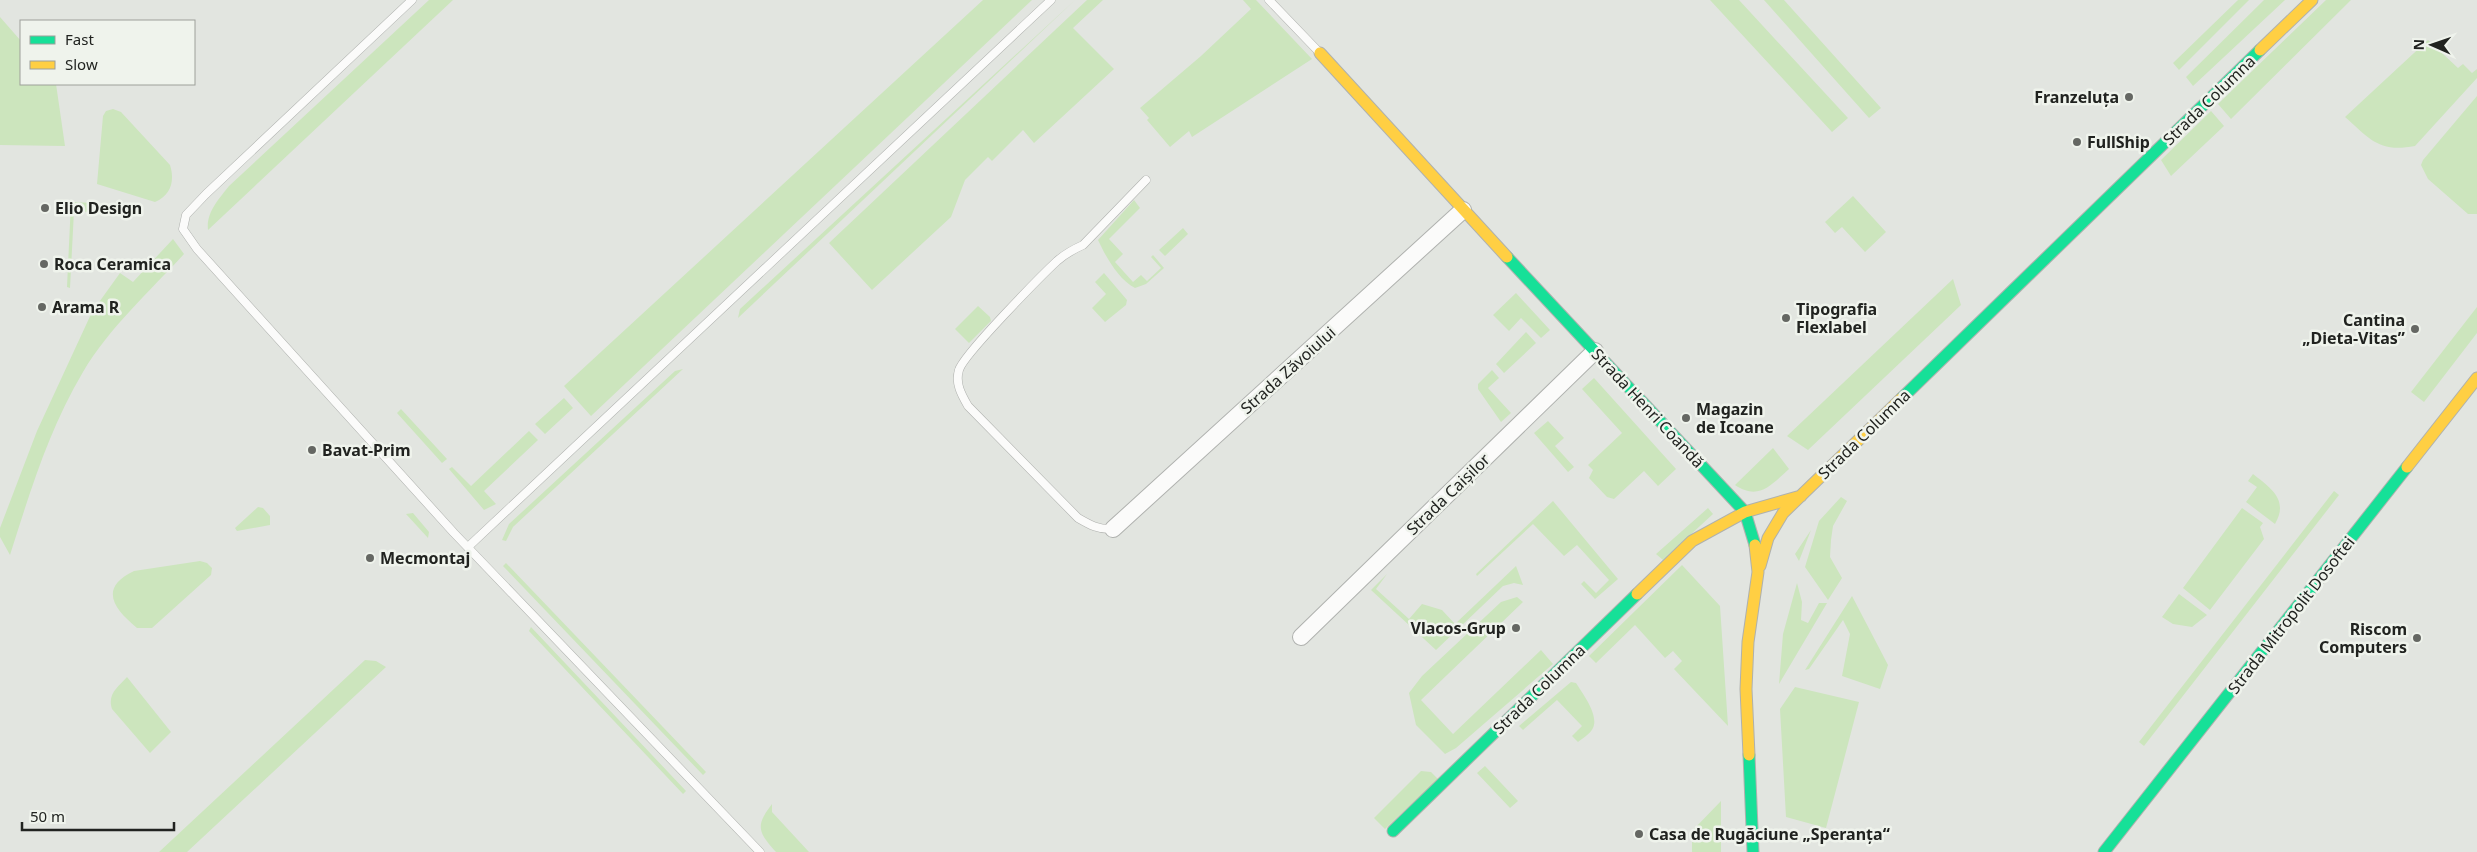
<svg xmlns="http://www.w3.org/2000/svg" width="2477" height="852" font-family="'Noto Sans',sans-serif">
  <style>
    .green { fill: #cce5bd }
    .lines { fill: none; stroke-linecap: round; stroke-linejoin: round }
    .lane-casing { stroke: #afb1ae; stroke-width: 9 }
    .street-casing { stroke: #afb1ae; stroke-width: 18 }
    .fast-casing { stroke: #afb1ae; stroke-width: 13 }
    .slow-casing { stroke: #afb1ae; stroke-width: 13 }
    .lane { stroke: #fbfbfa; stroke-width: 8 }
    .street { stroke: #fbfbfa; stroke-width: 16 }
    .fast { stroke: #16e098; stroke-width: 11 }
    .slow { stroke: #ffcf43; stroke-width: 11 }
    .poi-dot { fill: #656763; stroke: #eff3ec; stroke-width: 2 }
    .labels { text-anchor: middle; stroke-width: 5; stroke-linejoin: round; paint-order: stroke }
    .poi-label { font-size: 16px; font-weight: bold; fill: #212320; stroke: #eff3ec; text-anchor: start }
    .street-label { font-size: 16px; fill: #212320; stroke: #eff3ec }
  </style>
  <rect width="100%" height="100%" fill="#e2e5e0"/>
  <path class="green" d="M429 0H453L208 230C206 212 219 199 229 186Z
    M983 0H1032L591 416 564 386Z
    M1075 0 738 318 740 309Z
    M1087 0H1103L1073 28 1114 69 1034 143 1023 130 992 161 988 157 965 180 951 217 872 290 829 243Z
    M1243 0H1256L1312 59 1192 137 1189 131 1170 147 1147 120 1149 118 1140 108 1201 56 1251 9Z
    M1710 0H1739L1848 118 1832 132Z
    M1764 0H1784L1881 108 1869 118Z
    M2238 0H2249L2179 70 2173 63Z
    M2264 0H2285L2193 86 2186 77Z
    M2326 0H2351L2231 119 2218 104Z
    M0 17 21 41V84H56L65 146 0 145Z
    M2428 40 2458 68 2463 64 2472 73 2477 69V78L2415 146C2379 153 2370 139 2345 117Z
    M2477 96V214H2468L2428 179 2421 165 2423 160Z
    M113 109 121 112 170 165C175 181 171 195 155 202L97 184 103 116 106 111Z
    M2211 111 2224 126 2171 176 2161 160Z
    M1853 196 1886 232 1865 252 1842 227 1835 233 1825 222Z
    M1134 200 1140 208 1109 239 1123 254 1115 262 1133 282 1141 275 1147 281 1161 268 1151 257 1153 255 1164 268 1146 284 1135 288C1118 279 1106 257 1098 240Z
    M71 202 94 203V212L74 211 70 288 67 287Z
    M1183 228 1188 234 1165 256 1159 250Z
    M173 239 184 254C150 291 109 328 83 372 49 429 30 492 10 555L0 537V528L37 431 92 312 120 273 133 282Z
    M1104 273 1127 300 1126 305 1105 322 1092 308 1106 294 1095 282Z
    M1953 279 1961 305 1808 450 1787 436Z
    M1516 293 1550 330 1541 338 1521 318 1509 331 1493 315Z
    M978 306 990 317 991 321 969 343 955 329Z
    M2477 307V333L2424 402 2411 392Z
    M1526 332 1536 343 1504 373 1496 364Z
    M683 369 513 527 506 541 502 540 509 524 675 371Z
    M1492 370 1499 378 1488 388 1511 413 1501 422 1478 389V384Z
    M1594 378 1676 469 1658 486 1644 471 1614 499 1607 497 1589 478 1593 470 1588 465 1622 433 1582 389Z
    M564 398 573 408 545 434 535 424Z
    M401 409 447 459 442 463 397 413Z
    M1548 421 1564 438 1555 446 1574 467 1568 472 1534 433Z
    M529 431 538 440 484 491 496 504 484 510 449 469 452 467 471 486Z
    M1773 448 1789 469C1771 485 1759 501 1735 485Z
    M2253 474C2271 488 2289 500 2275 524L2246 502 2257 487 2248 481Z
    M2334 491 2339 495 2144 746 2139 742Z
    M1841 497 1847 501 1833 526 1831 540 1830 557 1842 578 1828 600 1805 567 1819 521Z
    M1553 501 1618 579 1595 599 1581 584 1584 581 1596 593 1609 580 1577 545 1564 556 1533 524 1477 576 1476 574Z
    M258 507 263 508 270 516V525L237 531 235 528Z
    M1708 508 1713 514 1663 560 1656 554Z
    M2242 508 2263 523 2260 527 2264 539 2210 610 2183 588Z
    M413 513 429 532 428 538 406 514Z
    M1811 530 1799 561 1795 554Z
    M200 561 207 563 212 568 211 575 152 628H137C114 609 98 588 134 571Z
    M506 563 706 772 703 775 503 566Z
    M1682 565 1720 606 1728 726 1674 669 1682 661 1673 651 1665 658 1635 625 1596 663 1589 656Z
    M1516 566 1523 585 1514 583 1503 586 1436 650 1371 590 1387 574 1376 589 1409 619 1422 604 1442 610 1455 624Z
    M1797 583 1802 602 1801 620 1808 623 1819 603H1827L1779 684 1783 634Z
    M2179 594 2207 615 2192 627 2173 624 2162 617Z
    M1852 596 1888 665 1880 689 1842 676 1850 634 1843 620 1809 669 1805 670Z
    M1517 597 1523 602 1421 700 1453 734 1541 650 1553 664 1456 748 1445 754 1416 725 1409 693 1422 676 1501 602Z
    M531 627 686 791 683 794 529 631Z
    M365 660 376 661 386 667 187 852H159Z
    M127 677 171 732 150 753 112 709C107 694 118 687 127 677Z
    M1571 682 1576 683C1583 694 1599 715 1593 728 1590 734 1583 738 1578 742L1572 736 1582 726 1557 700 1523 730 1519 726Z
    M1795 687 1859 702 1826 828 1786 817 1780 709Z
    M1485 766 1518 801 1510 808 1477 773Z
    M1421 771 1431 772 1438 779 1385 829 1374 818Z
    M1721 801V852H1692V831Z
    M772 804V812L809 852H776C758 832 755 826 772 804Z"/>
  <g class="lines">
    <g class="lane-casing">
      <path id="lane" d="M412 0 206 194 186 215 183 229 197 249 454 533 760 852
        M1269 0 1318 51
        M1113 529C1099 530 1090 525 1078 518L968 406C961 394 955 383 959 370 963 355 1042 275 1057 261 1065 254 1074 249 1083 245L1146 180
        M468 547 1051 0"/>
    </g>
    <g class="street-casing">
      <path id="street" d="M1113 529 1463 210
        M1301 637 1595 351"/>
    </g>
    <g class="fast-casing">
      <path id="fast" d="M1507 257 1745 512 1755 545
        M1902 398 2260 50
        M1749 755 1753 852
        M1393 831 1637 594
        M2104 852 2407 467"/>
    </g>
    <g class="slow-casing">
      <path id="slow" d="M2260 50 2312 0
        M1320 53 1507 257
        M2407 467 2477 378
        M1760 566 1768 538 1783 513 1902 398
        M1637 594 1692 541 1745 512 1801 496
        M1749 755 1746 689 1748 642 1758 572 1755 545"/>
    </g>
    <use href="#lane" class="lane"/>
    <use href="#street" class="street"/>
    <use href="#fast" class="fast"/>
    <use href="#slow" class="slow"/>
  </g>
  <g class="poi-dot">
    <circle cx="2129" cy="97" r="5"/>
    <circle cx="2077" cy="142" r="5"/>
    <circle cx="45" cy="208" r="5"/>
    <circle cx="44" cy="264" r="5"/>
    <circle cx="42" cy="307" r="5"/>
    <circle cx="1786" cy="318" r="5"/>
    <circle cx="2415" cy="329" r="5"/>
    <circle cx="1686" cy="418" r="5"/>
    <circle cx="312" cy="450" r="5"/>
    <circle cx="370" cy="558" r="5"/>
    <circle cx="1516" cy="628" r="5"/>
    <circle cx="2417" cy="638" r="5"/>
    <circle cx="1639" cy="834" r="5"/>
  </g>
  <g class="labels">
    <g class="poi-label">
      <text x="2119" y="103" text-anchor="end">Franzeluța</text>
      <text x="2087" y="148">FullShip</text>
      <text x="55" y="214">Elio Design</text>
      <text x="54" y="270">Roca Ceramica</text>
      <text x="52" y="313">Arama R</text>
      <text x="1796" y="315">Tipografia<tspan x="1796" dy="18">Flexlabel</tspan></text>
      <text x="2405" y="326" text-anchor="end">Cantina<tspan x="2405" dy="18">„Dieta-Vitas”</tspan></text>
      <text x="1696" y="415">Magazin<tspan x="1696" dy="18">de Icoane</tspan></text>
      <text x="322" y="456">Bavat-Prim</text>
      <text x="380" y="564">Mecmontaj</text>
      <text x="1506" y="634" text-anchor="end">Vlacos-Grup</text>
      <text x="2407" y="635" text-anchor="end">Riscom<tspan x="2407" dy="18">Computers</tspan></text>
      <text x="1649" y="840">Casa de Rugăciune „Speranța“</text>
    </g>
    <g class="street-label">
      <text transform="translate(2209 100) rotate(-44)" y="6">Strada Columna</text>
      <text transform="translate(1288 370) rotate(-42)" y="6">Strada Zăvoiului</text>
      <text transform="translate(1648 408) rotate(47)" y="6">Strada Henri Coandă</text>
      <text transform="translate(1864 434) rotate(-44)" y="6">Strada Columna</text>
      <text transform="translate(1448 494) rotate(-44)" y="6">Strada Caișilor</text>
      <text transform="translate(2291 615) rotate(-52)" y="6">Strada Mitropolit Dosoftei</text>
      <text transform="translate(1539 689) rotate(-44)" y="6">Strada Columna</text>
    </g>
  </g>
  <rect x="20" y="20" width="175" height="65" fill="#eff3ec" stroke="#9da09a"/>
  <rect x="30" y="36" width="25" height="8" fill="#16e098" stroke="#9da09a"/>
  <text x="65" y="45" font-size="15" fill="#212320">Fast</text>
  <rect x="30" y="61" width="25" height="8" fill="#ffcf43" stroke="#9da09a"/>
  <text x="65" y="70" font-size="15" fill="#212320">Slow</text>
  <g transform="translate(2432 45) rotate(272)" stroke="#eff3ec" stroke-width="4" paint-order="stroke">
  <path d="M0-4L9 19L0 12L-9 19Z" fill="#212320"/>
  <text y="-8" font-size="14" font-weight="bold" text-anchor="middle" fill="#212320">N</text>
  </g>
  <path d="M22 822v8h152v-8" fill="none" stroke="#212320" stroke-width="2.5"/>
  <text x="30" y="822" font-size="15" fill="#212320" stroke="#eff3ec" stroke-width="4" paint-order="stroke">50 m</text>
</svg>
